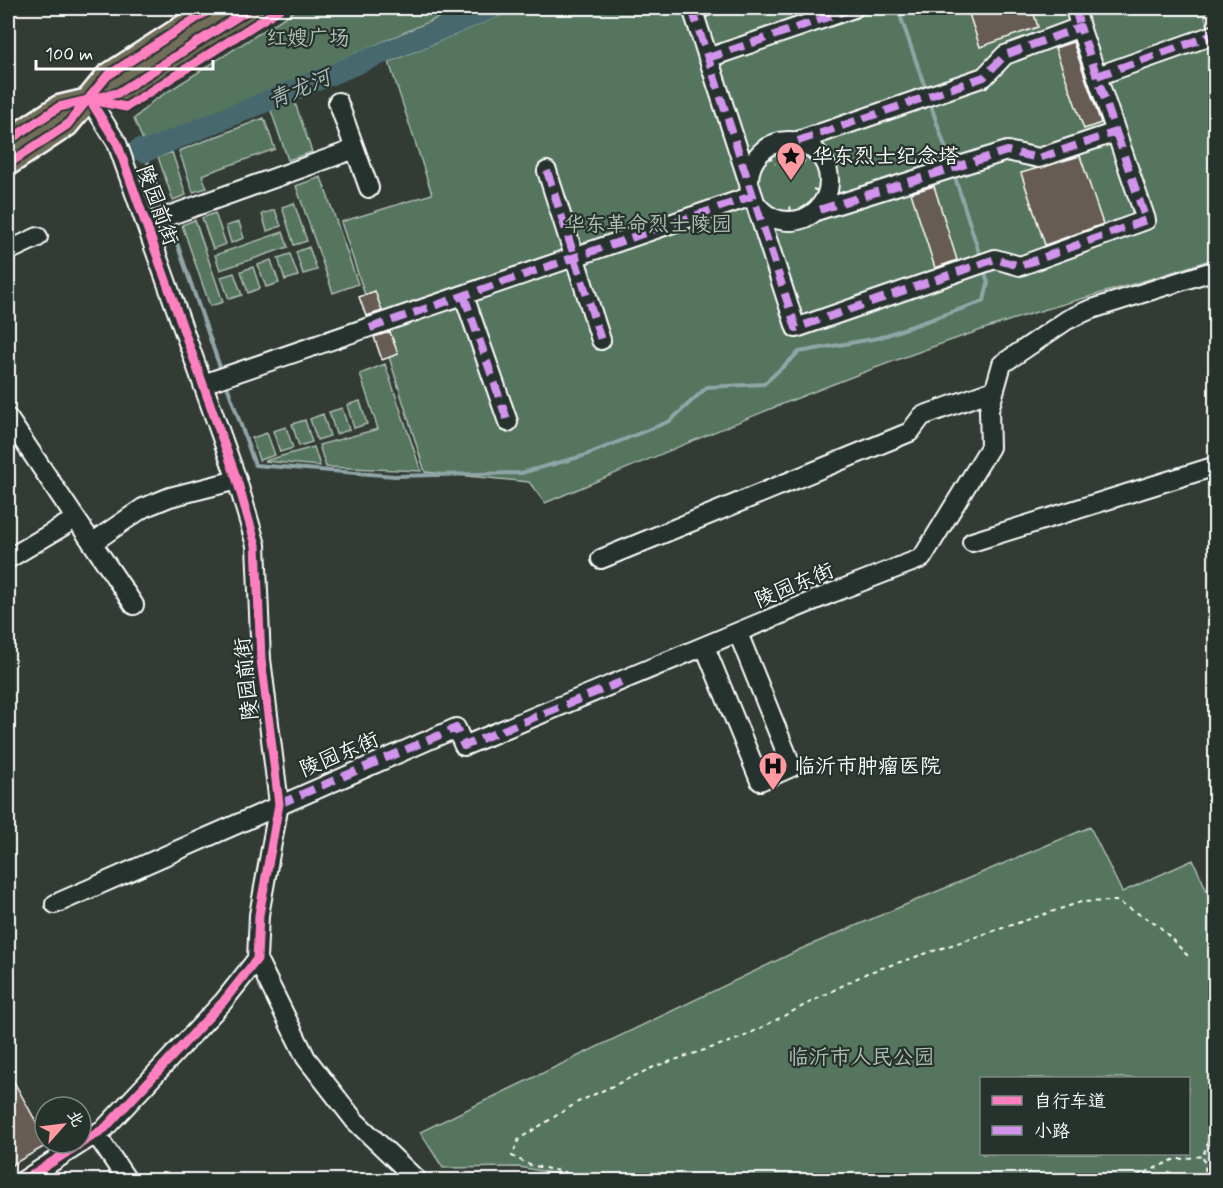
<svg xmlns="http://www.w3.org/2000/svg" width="1223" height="1188" font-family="Mynerve,'LXGW WenKai TC',sans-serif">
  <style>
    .green { fill: #54755f; stroke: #aabaaf; stroke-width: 1.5; fill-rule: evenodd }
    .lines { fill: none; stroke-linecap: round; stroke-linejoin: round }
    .stream { stroke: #90a5a7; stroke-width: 4 }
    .river { stroke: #46696d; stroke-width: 21 }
    .building { fill: #665b53; stroke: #fff; stroke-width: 1.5 }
    .minor-casing { stroke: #fff; stroke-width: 22 }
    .major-casing { stroke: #fff; stroke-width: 27 }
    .path { stroke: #fff; stroke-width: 2; stroke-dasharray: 4.5 4.5; stroke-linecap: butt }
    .minor { stroke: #26332d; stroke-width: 18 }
    .major { stroke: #706e59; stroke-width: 22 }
    .quiet { stroke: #d193ec; stroke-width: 8; stroke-dasharray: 15 8; stroke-linecap: butt }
    .cycleway-casing { stroke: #26332d; stroke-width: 13 }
    .cycleway { stroke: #ff80c0; stroke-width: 9 }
    .labels { text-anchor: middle; stroke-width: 4.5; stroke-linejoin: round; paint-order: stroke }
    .park-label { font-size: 21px; fill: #b2c1b7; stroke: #26332d }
    .poi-label { font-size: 21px; fill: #fff; stroke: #26332d; text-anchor: start }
    .street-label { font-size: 21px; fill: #fff; stroke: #26332d }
    .water-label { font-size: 22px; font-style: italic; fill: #acbcbd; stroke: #26332d }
  </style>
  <rect width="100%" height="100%" fill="#333b35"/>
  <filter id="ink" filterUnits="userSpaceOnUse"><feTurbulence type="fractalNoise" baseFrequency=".0167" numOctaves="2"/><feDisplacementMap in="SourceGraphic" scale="12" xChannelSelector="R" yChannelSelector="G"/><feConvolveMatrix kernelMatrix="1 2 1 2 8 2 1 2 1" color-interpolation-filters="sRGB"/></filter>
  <g filter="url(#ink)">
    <path class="green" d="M299 8H461L145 145 134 119 153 101Z
      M518 8H1207L1205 17 1216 49 1215 258C1148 282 1079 298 1011 320 852 372 699 438 545 503L529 482 425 472 389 357 398 354 375 292 365 295 341 222 432 194 389 62Z
      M293 97 312 152 288 160 269 105Z
      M264 118 275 149 202 175 207 188 193 192 179 151Z
      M172 152 186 195 173 200 158 157Z
      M321 177 358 284 333 293 296 186Z
      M294 203 307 241 294 245 282 207Z
      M275 210 281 226 267 231 262 214Z
      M215 213 226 244 213 249 202 218Z
      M195 220 223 302 210 306 182 225Z
      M239 222 244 238 231 243 226 226Z
      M283 232 288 247 220 270 215 255Z
      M309 247 317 270 303 274 296 252Z
      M290 254 298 276 285 280 278 258Z
      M271 260 279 283 266 287 258 265Z
      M253 267 260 288 248 293 241 271Z
      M234 273 242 295 229 299 221 277Z
      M385 364 421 471 326 467 319 445 378 429 360 374Z
      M360 401 367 424 354 428 347 405Z
      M342 408 349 430 336 434 329 412Z
      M323 414 330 436 317 440 310 419Z
      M305 420 312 442 299 446 292 424Z
      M286 427 293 448 280 452 273 431Z
      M267 433 275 455 259 460 252 438Z
      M314 447 320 466 264 461Z
      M1090 827 1122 892 1193 860 1215 909V1180H589L519 1167 443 1168 420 1132 803 948ZM982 1078H1188V1154H982Z"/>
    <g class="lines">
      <path class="stream" d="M894 8 900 15 926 90
        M929 100 951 164
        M144 152 164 207
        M954 174 981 259
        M171 226 222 373
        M226 383 255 465 395 476 521 473 583 456 670 421 707 387 764 384 799 352 878 338 984 301 988 283 984 269"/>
      <path class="river" d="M139 149 144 152 492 8"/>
    </g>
    <path class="building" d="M704 8H729L707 17Z
      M967 8H1032L1038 27 980 47Z
      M1073 42 1101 123 1084 129 1055 48Z
      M1080 156 1103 224 1045 245 1021 173Z
      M934 186 957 260 935 268 911 193Z
      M375 291 382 311 366 316 359 297Z
      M390 332 398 354 382 360 374 337Z
      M8 1071 45 1138V1143L49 1144 8 1167Z"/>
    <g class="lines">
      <g class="minor-casing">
        <path id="minor" d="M692 8 796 328 995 259 1020 266 1146 220 1116 132
          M1075 8 1080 27
          M708 58 854 8
          M1097 76 1216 34
          M338 102 369 188
          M749 181a40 40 0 1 1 80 0a40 40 0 1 1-80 0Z
          M798 141 984 77 1005 55 1080 27 1116 132 1039 158 1007 151 816 211
          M547 171 601 340
          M146 224 355 149
          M8 251 38 237
          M464 296 508 422
          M203 384 752 196
          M8 418 134 605
          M972 542 1216 466
          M92 543 143 508 170 497 237 480
          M8 559 75 519
          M601 559 910 432 922 416 994 390
          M705 647 760 781 792 767 738 633
          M55 904 456 728 464 746 832 593 922 558 990 447 989 410 1002 364 1067 320 1089 310 1216 270
          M257 959 306 1058 355 1121 417 1180
          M96 1134 127 1180
          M24 1180 105 1128 223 1002 257 959 259 915 279 804 261 659 256 545 237 480 117 143 90 100"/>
      </g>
      <g class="major-casing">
        <path id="major" d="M8 141 59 107 118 93 251 8
          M8 164 67 125 107 76 212 8"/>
      </g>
      <path class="path" d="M764 149 775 164
        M802 164 810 153
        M813 189 824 193
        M790 206 792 221
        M602 1180 530 1165 512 1156 519 1139 578 1102 656 1066 741 1038 867 973 1081 902 1116 901 1157 924 1189 957
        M1129 1180 1173 1160 1203 1156
        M1207 1180 1203 1156 1216 1118"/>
      <use href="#minor" class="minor"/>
      <use href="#major" class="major"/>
      <path class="quiet" d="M1075 8 1080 27
        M692 9 796 328 995 259 1020 266 1146 220 1116 132
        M708 58 854 8
        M1097 76 1216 34
        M798 141 984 77 1005 55 1080 27 1116 132 1039 158 1007 151 816 211
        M547 171 601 340
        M464 296 508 422
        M370 328 752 196
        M279 804 456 728 464 746 621 682"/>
      <g class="cycleway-casing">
        <path id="cycleway" d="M96 101 126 107 281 8
          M8 141 59 107 118 93 251 8
          M8 164 67 125 107 76 212 8
          M24 1180 105 1128 223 1002 257 959 259 915 279 804 261 659 256 545 237 480 117 143 90 100"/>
      </g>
      <use href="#cycleway" class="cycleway"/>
    </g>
  </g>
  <defs>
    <g id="sight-pin" transform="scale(1.5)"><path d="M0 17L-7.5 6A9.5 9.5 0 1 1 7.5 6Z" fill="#ff9aa2" stroke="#26332d"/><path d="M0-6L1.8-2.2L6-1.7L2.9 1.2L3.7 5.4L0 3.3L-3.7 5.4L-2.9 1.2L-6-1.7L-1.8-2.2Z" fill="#111"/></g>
    <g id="hospital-pin" transform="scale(1.5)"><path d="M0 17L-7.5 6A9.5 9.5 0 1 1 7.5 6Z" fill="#ff9aa2" stroke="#26332d"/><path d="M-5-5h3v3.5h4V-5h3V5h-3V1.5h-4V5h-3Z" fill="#111"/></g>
  </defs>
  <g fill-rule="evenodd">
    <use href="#sight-pin" x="791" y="156"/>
    <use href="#hospital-pin" x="773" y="766"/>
  </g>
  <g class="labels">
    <g class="park-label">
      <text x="308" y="45">红嫂广场</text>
      <text x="648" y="231">华东革命烈士陵园</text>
      <text x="861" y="1064">临沂市人民公园</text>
    </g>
    <g class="poi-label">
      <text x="812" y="163">华东烈士纪念塔</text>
      <text x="794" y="773">临沂市肿瘤医院</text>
    </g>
    <g class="street-label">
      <text transform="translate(158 205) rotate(70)" y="7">陵园前街</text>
      <text transform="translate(794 585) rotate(-23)" y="7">陵园东街</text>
      <text transform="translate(246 679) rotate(-96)" y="7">陵园前街</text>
      <text transform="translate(339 754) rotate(-23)" y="7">陵园东街</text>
    </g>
    <g class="water-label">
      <text transform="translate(299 88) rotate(-23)" y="8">青龙河</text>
    </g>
  </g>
  <rect width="1223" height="1188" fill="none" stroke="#26332d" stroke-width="30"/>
  <rect x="15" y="15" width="1193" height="1158" fill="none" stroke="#fff" stroke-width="2" filter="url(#ink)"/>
  <rect x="980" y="1077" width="210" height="78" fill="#26332d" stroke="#7d8581" stroke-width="1.5"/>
  <rect x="992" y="1096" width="30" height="9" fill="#ff80c0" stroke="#7d8581" stroke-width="1.5"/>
  <text x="1034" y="1107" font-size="18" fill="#ffffff">自行车道</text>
  <rect x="992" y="1126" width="30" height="9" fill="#d193ec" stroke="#7d8581" stroke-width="1.5"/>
  <text x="1034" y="1137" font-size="18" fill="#ffffff">小路</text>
  <g transform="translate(63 1125) rotate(62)"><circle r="28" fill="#26332d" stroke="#7d8581" stroke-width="1.5"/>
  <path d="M0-4.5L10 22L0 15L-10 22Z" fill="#ff9aa2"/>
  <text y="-9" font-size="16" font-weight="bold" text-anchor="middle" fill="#ffffff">北</text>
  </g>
  <path d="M36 60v9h177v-9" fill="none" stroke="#ffffff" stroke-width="3"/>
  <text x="45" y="60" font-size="18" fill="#ffffff" stroke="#26332d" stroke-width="4.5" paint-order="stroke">100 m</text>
</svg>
